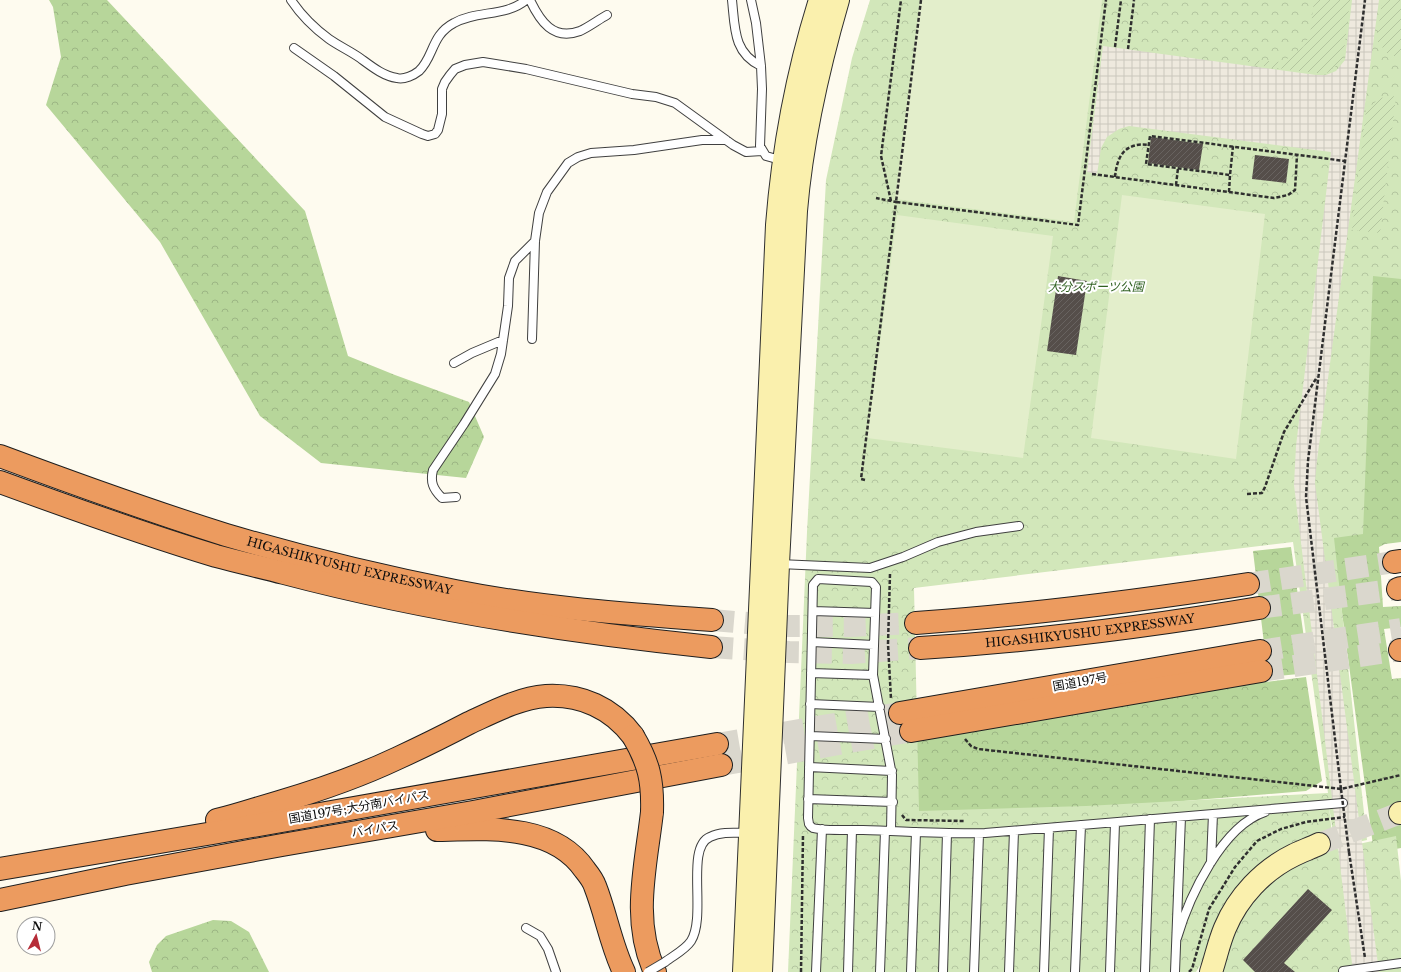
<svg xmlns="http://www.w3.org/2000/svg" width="1401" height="972" font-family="'Libre Baskerville','Noto Sans JP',serif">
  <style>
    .forest { fill: url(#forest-crowns) }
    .park { fill: url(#park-crowns); fill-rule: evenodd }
    .garden { fill: url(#garden-furrows) }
    .pitch { fill: #e3eecb }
    .plaza { fill: url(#plaza-grid) }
    .building { fill: url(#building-hatch) }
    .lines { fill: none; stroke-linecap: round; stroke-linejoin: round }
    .secondary-tunnel { stroke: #dad7cd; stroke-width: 22; stroke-dasharray: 22 11; stroke-linecap: butt }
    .highway-tunnel { stroke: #dad7cd; stroke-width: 22; stroke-dasharray: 22 11; stroke-linecap: butt }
    .lane-casing { stroke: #404040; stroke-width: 10 }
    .secondary-casing { stroke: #2f2f2f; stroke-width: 24 }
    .highway-casing { stroke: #1e1e1e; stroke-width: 24 }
    .path { stroke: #2f2f2f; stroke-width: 2.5; stroke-dasharray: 4 2; stroke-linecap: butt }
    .lane { stroke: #fff; stroke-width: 8 }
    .secondary { stroke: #faf0ad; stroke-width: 22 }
    .highway { stroke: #ec9b5f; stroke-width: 22 }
    .lane-bridge-casing { stroke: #404040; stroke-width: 10; stroke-linecap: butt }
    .highway-bridge-casing { stroke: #1e1e1e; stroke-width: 24; stroke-linecap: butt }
    .path-bridge { stroke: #2f2f2f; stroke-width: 2.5; stroke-dasharray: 4 2; stroke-linecap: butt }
    .lane-bridge { stroke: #fff; stroke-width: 8 }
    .highway-bridge { stroke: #ec9b5f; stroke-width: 22 }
    .labels { text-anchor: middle; stroke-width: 4; stroke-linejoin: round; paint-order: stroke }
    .park-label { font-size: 12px; font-style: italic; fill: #306121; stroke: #fff }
    .street-label { font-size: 12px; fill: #0d0d0d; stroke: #fff }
  </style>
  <defs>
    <pattern id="forest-crowns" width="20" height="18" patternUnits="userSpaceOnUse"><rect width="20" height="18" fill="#b7d69a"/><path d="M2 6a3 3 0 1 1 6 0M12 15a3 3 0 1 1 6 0" fill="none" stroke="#9cb684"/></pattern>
    <pattern id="park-crowns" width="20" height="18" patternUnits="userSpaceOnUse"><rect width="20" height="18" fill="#d2e7ba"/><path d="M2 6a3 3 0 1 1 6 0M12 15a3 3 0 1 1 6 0" fill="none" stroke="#b3c59f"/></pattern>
    <pattern id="garden-furrows" width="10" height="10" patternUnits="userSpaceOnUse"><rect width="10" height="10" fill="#d2e7ba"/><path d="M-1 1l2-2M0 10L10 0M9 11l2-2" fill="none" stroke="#b3c59f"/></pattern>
    <pattern id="plaza-grid" width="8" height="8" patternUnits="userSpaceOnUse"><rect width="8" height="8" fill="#eee9de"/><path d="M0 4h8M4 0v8" fill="none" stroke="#cbc7bd"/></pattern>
    <pattern id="building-hatch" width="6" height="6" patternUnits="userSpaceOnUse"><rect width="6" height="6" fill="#554e4a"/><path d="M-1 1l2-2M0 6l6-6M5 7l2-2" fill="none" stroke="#686360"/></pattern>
  </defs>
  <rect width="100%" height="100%" fill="#fefbef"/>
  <path class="forest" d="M49 0H107L305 211 348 356 395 375 469 402 484 437 466 478 321 463 260 416 160 242 46 105 61 57 53 7Z
    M1401 254V542L1385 544 1379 547 1383 607 1401 606V627L1384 629 1392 679 1401 678V848L1374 853 1327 500 1355 260Z
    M1291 547 1309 673 1268 677 1253 551Z
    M1306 677 1322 781 1306 791 1000 816 912 815 906 739 1208 689Z
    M213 920 231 921 249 932 269 972H152L149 962 157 945 166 936Z"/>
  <path class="park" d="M870 0H1401V279L1373 276 1363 534 1334 538 1367 840 1335 847 1329 806 1332 835 1289 851 1211 948 1196 972H788L807 532 826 180 852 58ZM1293 542 1328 793 1086 806 919 811 914 588Z
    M1396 836 1401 881V972H1219L1243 914 1275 875 1335 849Z"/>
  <path class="garden" d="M1314 0H1350L1343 60 1327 73H1314L1248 64V60L1283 62 1304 46 1310 35Z
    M1382 0H1401V58L1388 54 1377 41Z
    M1396 96 1380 233 1352 230 1366 110 1380 98Z"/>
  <path class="pitch" d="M920 0H1102L1074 222 895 199Z
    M1122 195 1265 214 1236 459 1091 438Z
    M897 215 1053 236 1023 458 867 438Z"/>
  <path class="plaza" d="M1352 0H1379L1317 460 1315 483 1379 972H1353L1294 485 1296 446 1331 152 1129 126 1119 129 1107 137 1101 148 1097 174 1087 172 1103 46 1316 75H1326L1336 71 1345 60Z"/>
  <path class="building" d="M1151 137 1203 144 1199 170 1148 163Z
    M1255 155 1289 159 1286 183 1252 179Z
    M1058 276 1087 281 1076 355 1047 351Z
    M1308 889 1332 910 1284 963 1295 972H1255L1243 960Z"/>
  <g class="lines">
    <path class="secondary-tunnel" d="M1319 844 1400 813"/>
    <path class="highway-tunnel" d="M1248 584 1394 562
      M1259 608 1398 589
      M712 620 783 626H850L916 623
      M711 647 789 652 851 653 920 648
      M1260 651 1401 629
      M1261 671 1400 650
      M717 744 900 713
      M721 765 911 731"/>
    <g class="lane-casing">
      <path id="lane" d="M291 0C301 15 314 28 329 39 339 46 350 51 360 58 371 66 383 76 397 78 404 80 414 75 419 71 434 57 431 35 454 23 477 10 506 17 526 0
        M530 0C540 21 553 41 580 31 589 27 598 20 607 15
        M732 0C735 27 733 53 761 66
        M751 0 756 23 761 66 762 89 760 146 766 156 784 161
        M294 48 334 76 385 117 422 134 428 136 435 134 438 130 442 114V89L445 82 450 75 455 69 465 65 483 62 526 69 632 94 656 97 675 103 733 145 746 152 762 151
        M532 339 535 241 539 213 547 192 568 163 578 157 591 153 634 150 702 140H726
        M454 363 472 353 503 340
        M456 497 442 498C433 489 430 482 433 470L464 424 495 374 501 354 508 306 509 278 515 261 535 241
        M779 564 870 568 903 557 938 542 976 532 1019 526
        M813 611 875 613
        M812 642 874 645
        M811 673 873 675
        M810 704 880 707
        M810 736 886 739
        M809 767 892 771
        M808 799 893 802
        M891 831 892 775 873 675 876 587 872 582 818 579 813 585 808 818 809 824C810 826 811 827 813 828 824 831 850 830 863 830 903 831 944 834 985 833L1343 803
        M1211 862 1213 814
        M526 928 540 936 548 949 556 972
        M1177 938C1189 897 1222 826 1265 812
        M665 962C674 955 685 950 691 941 707 916 685 847 710 837 722 831 736 833 749 833
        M1343 971 1401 963
        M816 972 822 829
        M848 972 852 830
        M880 972 885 831
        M911 972 916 832
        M943 972 947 833
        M974 972 979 834
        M1009 972 1014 831
        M1044 972 1049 828
        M1075 972 1081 825
        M1110 972 1115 823
        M1145 972 1150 819
        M1175 972 1181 817"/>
    </g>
    <g class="secondary-casing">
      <path id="secondary" d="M1400 813H1401
        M744 972 777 225C783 149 797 73 820 0
        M761 972 778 564 796 211C802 139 818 69 838 0
        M1211 972C1216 957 1219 942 1225 928 1238 897 1263 870 1294 855 1302 851 1311 848 1319 844"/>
    </g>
    <g class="highway-casing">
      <g id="highway">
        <path id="s1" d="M0 456C75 484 150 511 226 535 301 557 378 576 455 591 540 608 626 614 712 620"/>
        <path d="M0 482C71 508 143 534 216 556 238 562 261 567 284 573 424 610 567 632 711 647"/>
        <path d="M1394 562 1401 561"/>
        <path d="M1398 589 1401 588"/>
        <path d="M916 623C1028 615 1138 601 1248 584"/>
        <path id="s2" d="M920 648C1035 641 1146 627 1259 608"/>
        <path d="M1400 650H1401"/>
        <path d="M900 713 1260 651"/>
        <path d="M911 731 1261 671"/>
        <path d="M652 812C646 866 631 920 655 972"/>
        <path d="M217 820C238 815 258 808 279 802 320 790 360 776 398 758 422 747 446 735 469 723 493 712 519 698 546 696 581 694 612 708 633 736"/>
        <path d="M437 830C487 829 553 823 585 870 589 875 593 880 595 886 606 914 611 945 624 972"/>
        <path d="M0 869 213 833 717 744"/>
        <path d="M0 900 125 874 282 845 473 812 721 765"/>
      </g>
    </g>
    <path class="path" d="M921 0 896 202 1078 225 1106 0
      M1115 47 1121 0
      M1128 49 1134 0
      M1233 146 1230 175 1146 164 1150 136 1345 161
      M1092 174 1274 198 1288 195 1295 190 1297 155
      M1115 177C1117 155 1126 142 1149 145
      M1176 185 1178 168
      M1229 192 1230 175
      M891 201 881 156 901 0
      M865 480 861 479 896 202 876 198
      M1247 494 1262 493 1265 487 1284 432 1317 377
      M890 574 888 644 891 699
      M965 739 971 746 978 749 1315 786 1341 789 1401 775
      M1341 789 1306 497 1308 461 1365 0
      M902 815 906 820 965 821
      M1349 852 1365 958
      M801 972 803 834
      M1189 972 1192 969 1209 909 1235 867 1257 841 1281 829 1306 822 1345 817"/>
    <use href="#lane" class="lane"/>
    <use href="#secondary" class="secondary"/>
    <use href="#highway" class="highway"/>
    <g class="lane-bridge-casing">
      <path id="lane-bridge" d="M648 972 665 962"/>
    </g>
    <g class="highway-bridge-casing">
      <path id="highway-bridge" d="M633 736C649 763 653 781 652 812"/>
    </g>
    <path class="path-bridge" d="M1341 789 1349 852"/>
    <use href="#lane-bridge" class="lane-bridge"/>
    <use href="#highway-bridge" class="highway-bridge"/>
  </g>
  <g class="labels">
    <g class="park-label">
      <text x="1096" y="291">大分スポーツ公園</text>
    </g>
    <g class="street-label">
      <text dy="4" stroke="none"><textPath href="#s1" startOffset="367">HIGASHIKYUSHU EXPRESSWAY</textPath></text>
      <text dy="4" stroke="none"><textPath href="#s2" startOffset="171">HIGASHIKYUSHU EXPRESSWAY</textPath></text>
      <text transform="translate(1080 682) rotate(-10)" y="4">国道197号</text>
      <text transform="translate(359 807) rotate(-10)" y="4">国道197号;大分南バイパス</text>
      <text transform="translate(375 829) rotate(-9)" y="4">バイパス</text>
    </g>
  </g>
  <g transform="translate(36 936) rotate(7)"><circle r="19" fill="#ffffff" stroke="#9e9e9e"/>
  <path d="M0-3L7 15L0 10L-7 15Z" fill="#b62d38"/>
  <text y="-6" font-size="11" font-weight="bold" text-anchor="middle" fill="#0d0d0d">N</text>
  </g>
</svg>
